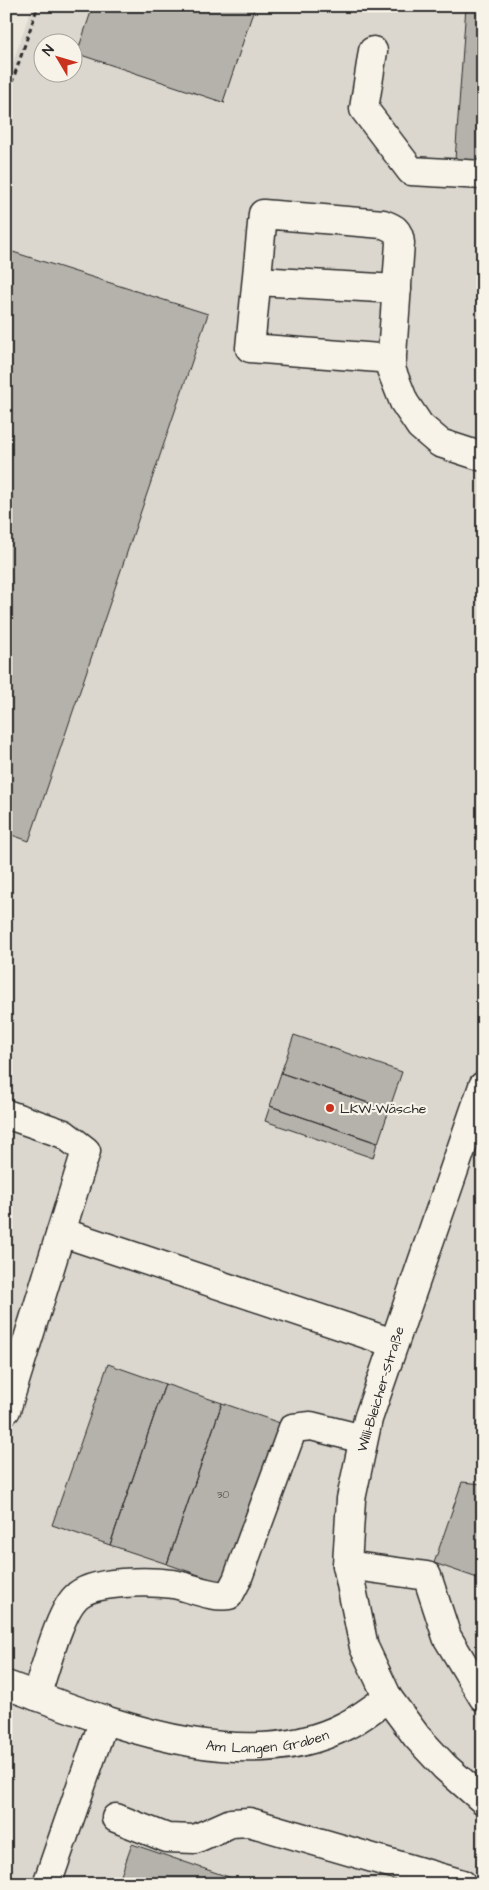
<svg xmlns="http://www.w3.org/2000/svg" width="489" height="1890" font-family="'Architects Daughter',sans-serif">
  <style>
    .built { fill: #dbd7ce; fill-rule: evenodd }
    .building { fill: #b5b2ab; stroke: #2b2b2b }
    .lines { fill: none; stroke-linecap: round; stroke-linejoin: round }
    .minor-casing { stroke: #2b2b2b; stroke-width: 31 }
    .path { stroke: #2b2b2b; stroke-width: 3; stroke-dasharray: 5 4; stroke-linecap: butt }
    .minor { stroke: #f7f3e8; stroke-width: 28 }
    .poi-dot { fill: #c8321e; stroke: #f7f3e8; stroke-width: 2 }
    .labels { text-anchor: middle; stroke-width: 4.5; stroke-linejoin: round; paint-order: stroke }
    .number-label { font-size: 11px; fill: #4e4d4b }
    .poi-label { font-size: 14px; fill: #2b2b2b; stroke: #f7f3e8; text-anchor: start }
    .street-label { font-size: 14px; fill: #2b2b2b; stroke: #f7f3e8 }
  </style>
  <rect width="100%" height="100%" fill="#ebe7dd"/>
  <filter id="ink" filterUnits="userSpaceOnUse"><feTurbulence type="fractalNoise" baseFrequency=".02" numOctaves="2"/><feDisplacementMap in="SourceGraphic" scale="10" xChannelSelector="R" yChannelSelector="G"/><feConvolveMatrix kernelMatrix="1 2 1 2 8 2 1 2 1" color-interpolation-filters="sRGB"/></filter>
  <g filter="url(#ink)">
    <path class="built" d="M32 6H483V1884H6V83ZM42 42H72V72H42Z"/>
    <path class="building" d="M93 6H255L223 102 225 103 75 53H77Z
      M466 6H483V162L455 160Z
      M13 252 208 314 29 841 6 833V273Z
      M294 1035 402 1072 389 1110 281 1073Z
      M281 1073 389 1110 378 1143 270 1106Z
      M270 1106 377 1143 373 1158 265 1121Z
      M108 1364 165 1384 110 1545 52 1525Z
      M165 1384 222 1403 167 1564 110 1545Z
      M222 1403 280 1423 225 1584 167 1564Z
      M483 1415V1451L479 1450Z
      M462 1482 483 1484V1580L434 1563Z
      M132 1844 249 1884H118Z"/>
    <g class="lines">
      <g class="minor-casing">
        <g id="minor">
          <path d="M373 51 364 109 411 171 483 175"/>
          <path d="M257 281 397 289"/>
          <path d="M392 359 250 348 263 214 383 224C394 228 399 230 400 243L391 369 404 402 420 426 440 443 483 457"/>
          <path d="M483 1086 368 1419 351 1499 347 1565 364 1647 388 1698 417 1737 445 1767 483 1800"/>
          <path d="M6 1114 64 1134 86 1151 6 1410"/>
          <path d="M61 1232 393 1343"/>
          <path d="M347 1565 427 1576 447 1637 483 1697"/>
          <path id="s1" d="M6 1685C107 1721 244 1780 347 1725 361 1718 374 1707 388 1698"/>
          <path d="M36 1696C45 1671 59 1613 76 1597 92 1580 151 1581 173 1584 190 1587 212 1598 229 1595L237 1580 293 1428 311 1426 363 1439"/>
          <path d="M116 1818 167 1838 195 1839 231 1823 249 1822 462 1884"/>
          <path d="M47 1884 104 1720"/>
        </g>
      </g>
      <path class="path" d="M6 100 38 6"/>
      <use href="#minor" class="minor"/>
    </g>
  </g>
  <circle class="poi-dot" cx="330" cy="1108" r="5"/>
  <g class="labels">
    <g class="number-label">
      <text x="223" y="1498">30</text>
    </g>
    <g class="poi-label">
      <text x="340" y="1113">LKW-Wäsche</text>
    </g>
    <g class="street-label">
      <text transform="translate(380 1389) rotate(-73)" y="5">Willi-Bleicher-Straße</text>
      <text dy="5" stroke="none"><textPath href="#s1" startOffset="271">Am Langen Graben</textPath></text>
    </g>
  </g>
  <rect width="489" height="1890" fill="none" stroke="#f7f3e8" stroke-width="25"/>
  <rect x="12" y="12" width="464" height="1865" fill="none" stroke="#2b2b2b" stroke-width="2" filter="url(#ink)"/>
  <g transform="translate(58 58) rotate(308)"><circle r="24" fill="#f7f3e8" stroke="#a5a39c"/>
  <path d="M0-4L9 19L0 12L-9 19Z" fill="#c8321e"/>
  <text y="-8" font-size="14" font-weight="bold" text-anchor="middle" fill="#2b2b2b">N</text>
  </g>
</svg>
